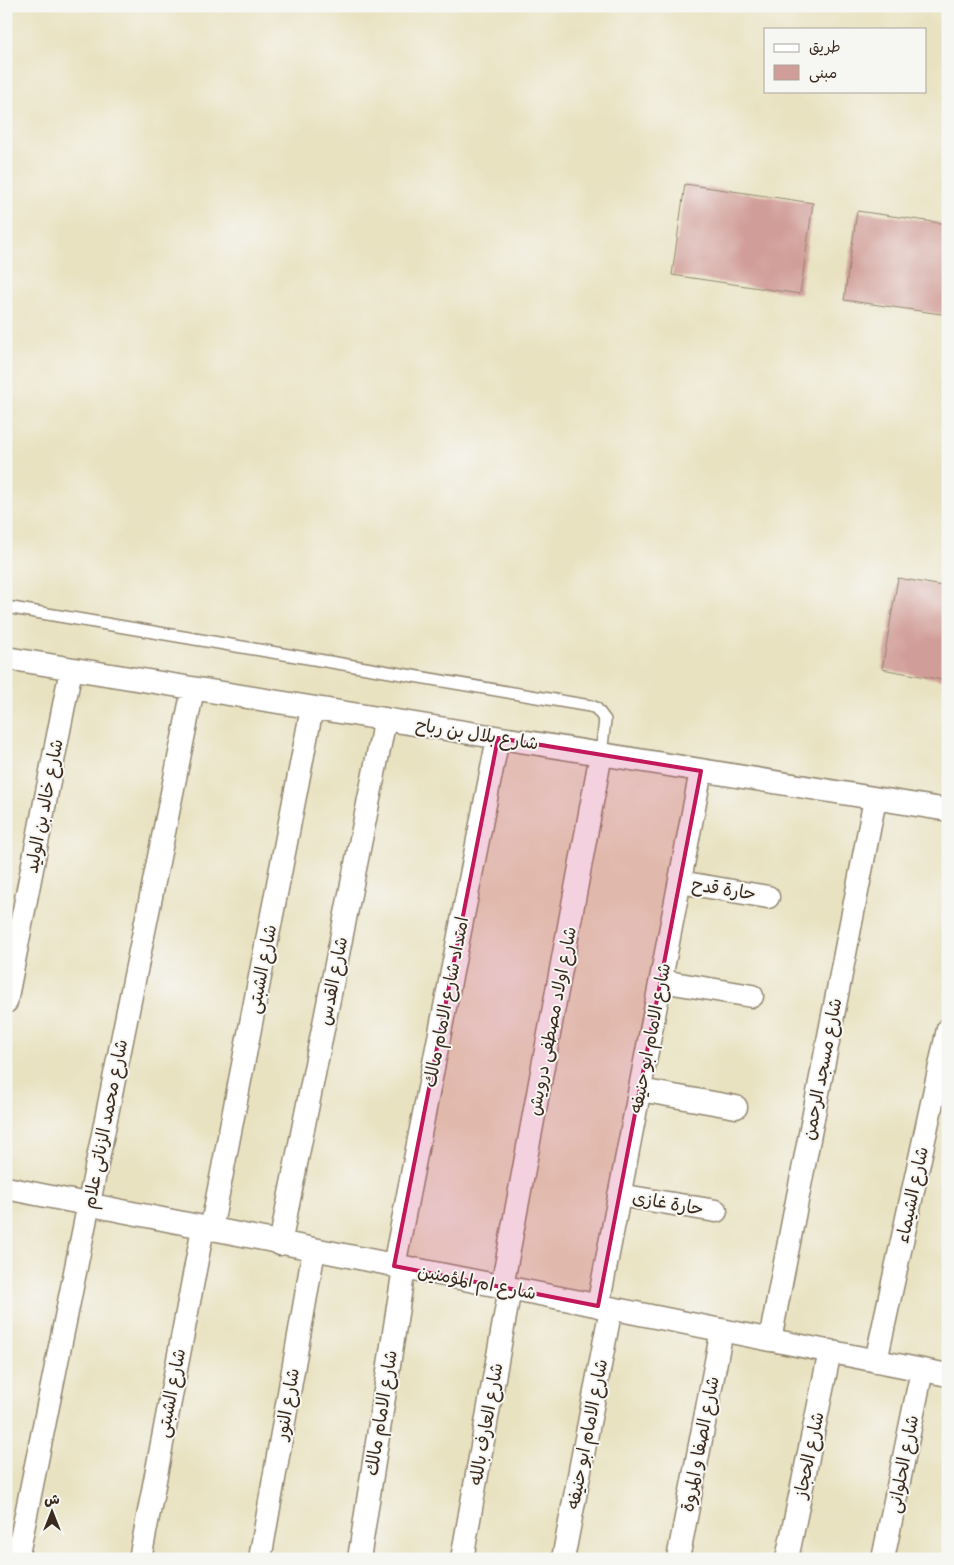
<svg xmlns="http://www.w3.org/2000/svg" width="954" height="1565" font-family="Pangolin,'Playpen Sans Arabic',sans-serif">
  <style>
    .building { fill: #d19d98 }
    .lines { fill: none; stroke-linecap: round; stroke-linejoin: round }
    .service-casing { stroke: #928670; stroke-width: 14 }
    .minor-casing { stroke: #928670; stroke-width: 25 }
    .service { stroke: #fff; stroke-width: 11 }
    .minor { stroke: #fff; stroke-width: 22 }
    .marked { fill: #c2185b; fill-opacity: 0.2; stroke: #c2185b; stroke-width: 4; stroke-linejoin: round }
    .labels { text-anchor: middle; stroke-width: 4; stroke-linejoin: round; paint-order: stroke }
    .street-label { font-size: 18px; fill: #3b2a1e; stroke: #f6f6f2 }
  </style>
  <rect width="100%" height="100%" fill="#f6f6f2"/>
  <filter id="ink" filterUnits="userSpaceOnUse"><feTurbulence type="fractalNoise" baseFrequency=".02" numOctaves="2"/><feDisplacementMap in="SourceGraphic" scale="10" xChannelSelector="R" yChannelSelector="G"/><feConvolveMatrix kernelMatrix="1 2 1 2 8 2 1 2 1" color-interpolation-filters="sRGB"/></filter>
  <filter id="wash" filterUnits="userSpaceOnUse"><feTurbulence type="fractalNoise" baseFrequency=".0096" numOctaves="4" result="noise"/><feDisplacementMap in="SourceGraphic" scale="20" xChannelSelector="R" yChannelSelector="G"/><feGaussianBlur stdDeviation="1.12" result="paint"/><feColorMatrix in="noise" values="0 0 0 0 0 0 0 0 0 0 0 0 0 0 0 0 0 1.4 0 .05"/><feComposite in="paint" operator="in"/></filter>
  <g filter="url(#wash)">
    <rect width="100%" height="100%" fill="#e9e2c1"/>
    <g id="blocks">
      <path class="building" d="M685 184 813 203 800 294 672 275Z
        M857 211 948 224V315L844 300Z
        M898 578 948 587V681L882 669Z"/>
    </g>
  </g>
  <g filter="url(#ink)">
    <use href="#blocks" fill-opacity="0" stroke="#928670" stroke-width="1"/>
    <g class="lines">
      <g class="service-casing">
        <path id="service" d="M6 607 590 706 596 708 605 720 601 754"/>
      </g>
      <g class="minor-casing">
        <path id="minor" d="M6 658 948 810
          M680 882 768 897
          M661 981 752 996
          M6 1002 71 669
          M640 1090 736 1107
          M6 1188 948 1375
          M619 1195 716 1211
          M211 1230 312 708
          M280 1244 385 719
          M394 1266 498 738
          M502 1287 601 754
          M598 1306 701 771
          M770 1340 875 799
          M876 1361 948 1029
          M17 1559 193 689
          M140 1559 203 1228
          M260 1559 314 1250
          M359 1559 404 1268
          M462 1559 510 1288
          M563 1559 611 1308
          M678 1559 722 1330
          M787 1559 830 1351
          M883 1559 922 1370"/>
      </g>
      <use href="#service" class="service"/>
      <use href="#minor" class="minor"/>
    </g>
  </g>
  <path class="marked" d="M498 738 701 771 598 1306 394 1266Z"/>
  <g class="labels">
    <g class="street-label">
      <text transform="translate(477 734) rotate(9)" y="6">شارع بلال بن رباح</text>
      <text transform="translate(44 806) rotate(-79)" y="6">شارع خالد بن الوليد</text>
      <text transform="translate(724 889) rotate(9)" y="6">حارة قدح</text>
      <text transform="translate(262 969) rotate(-79)" y="6">شارع الشبتى</text>
      <text transform="translate(333 981) rotate(-79)" y="6">شارع القدس</text>
      <text transform="translate(446 1002) rotate(-79)" y="6">امتداد شارع الامام مالك</text>
      <text transform="translate(552 1021) rotate(-79)" y="6">شارع اولاد مصطفى درويش</text>
      <text transform="translate(650 1038) rotate(-79)" y="6">شارع الامام ابو حنيفه</text>
      <text transform="translate(822 1069) rotate(-79)" y="6">شارع مسجد الرحمن</text>
      <text transform="translate(105 1124) rotate(-79)" y="6">شارع محمد الزناتى علام</text>
      <text transform="translate(912 1195) rotate(-78)" y="6">شارع الشيماء</text>
      <text transform="translate(668 1203) rotate(10)" y="6">حارة غازى</text>
      <text transform="translate(477 1282) rotate(11)" y="6">شارع ام المؤمنين</text>
      <text transform="translate(171 1393) rotate(-79)" y="6">شارع الشبتى</text>
      <text transform="translate(287 1404) rotate(-80)" y="6">شارع النور</text>
      <text transform="translate(381 1413) rotate(-81)" y="6">شارع الامام مالك</text>
      <text transform="translate(486 1424) rotate(-80)" y="6">شارع العارف بالله</text>
      <text transform="translate(587 1434) rotate(-79)" y="6">شارع الامام ابو حنيفه</text>
      <text transform="translate(700 1444) rotate(-79)" y="6">شارع الصفا و المروة</text>
      <text transform="translate(809 1455) rotate(-78)" y="6">شارع الحجاز</text>
      <text transform="translate(903 1464) rotate(-79)" y="6">شارع الحلوانى</text>
    </g>
  </g>
  <rect width="954" height="1565" fill="none" stroke="#f6f6f2" stroke-width="25"/>
  <rect x="764" y="28" width="162" height="65" fill="#f6f6f2" stroke="#aba49d"/>
  <rect x="774" y="44" width="25" height="8" fill="#ffffff" stroke="#aba49d"/>
  <text x="809" y="52" font-size="15" fill="#3b2a1e">طريق</text>
  <rect x="774" y="65" width="25" height="15" fill="#d19d98" stroke="#aba49d"/>
  <text x="809" y="78" font-size="15" fill="#3b2a1e">مبنى</text>
  <g transform="translate(52 1512)" stroke="#f6f6f2" stroke-width="4" paint-order="stroke">
  <path d="M0-4L9 19L0 12L-9 19Z" fill="#3b2a1e"/>
  <text y="-8" font-size="14" font-weight="bold" text-anchor="middle" fill="#3b2a1e">ش</text>
  </g>
</svg>
